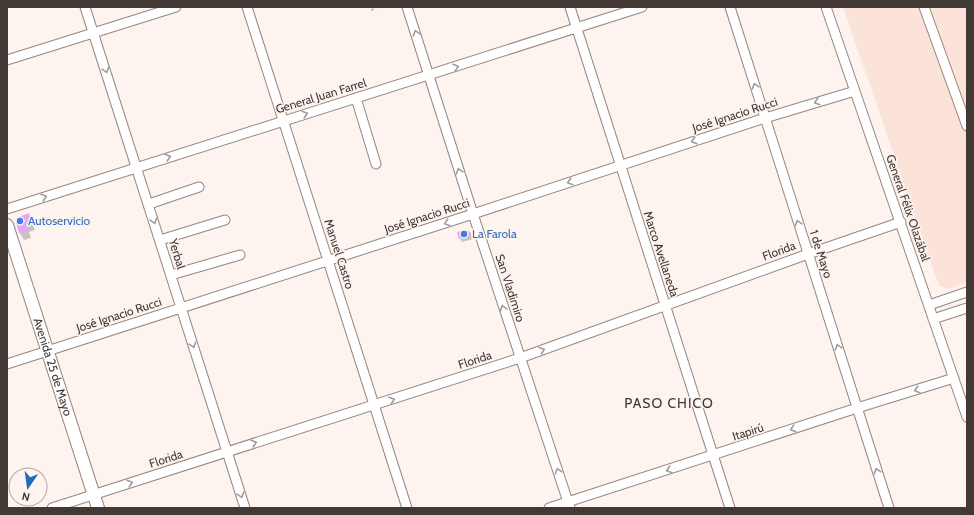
<svg xmlns="http://www.w3.org/2000/svg" width="974" height="515" font-family="Cabin,sans-serif">
  <style>
    .built { fill: #fce3d9 }
    .shadow { fill: #0003 }
    .building { fill: #e5a6f7 }
    .lines { fill: none; stroke-linecap: round; stroke-linejoin: round }
    .minor-casing { stroke: #99857c; stroke-width: 11 }
    .major-casing { stroke: #99857c; stroke-width: 14 }
    .path { stroke: #bdb4b0; stroke-width: 1.5; stroke-dasharray: 3 3; stroke-linecap: butt }
    .minor { stroke: #fff; stroke-width: 9 }
    .major { stroke: #fff; stroke-width: 12 }
    .oneway { stroke: #a09c9a }
    .shop-dot { fill: #3f7fe0; stroke: #fdf4f0; stroke-width: 1.5 }
    .labels { text-anchor: middle; stroke-width: 3; stroke-linejoin: round; paint-order: stroke }
    .street-label { font-size: 12px; fill: #423935; stroke: #fdf4f0 }
    .shop-label { font-size: 12px; fill: #366cbe; stroke: #fdf4f0; text-anchor: start }
    .quarter-label { font-size: 14px; letter-spacing: 1px; fill: #423935; stroke: #fdf4f0 }
  </style>
  <rect width="100%" height="100%" fill="#fdf4f0"/>
  <path class="built" d="M843 7H967V282L948 289 939 286Z"/>
  <path class="shadow" d="M29 215 35 230 29 232 31 238 24 240 20 233 17 222Z
    M470 232 473 239 462 242 460 239Z"/>
  <path class="building" d="M29 213 32 222 25 224 28 231 19 233 16 222 18 217Z
    M466 230 470 232 471 235 459 239 457 232Z"/>
  <g class="lines">
    <g class="minor-casing">
      <path id="minor" d="M85 7 245 508
        M247 7 407 508
        M407 7 473 214 570 508
        M570 7 730 508
        M730 7 889 508
        M826 7 967 417
        M924 7 967 126
        M7 60 176 7
        M356 98 376 164
        M149 204 199 187
        M7 209 642 7
        M160 240 225 220
        M171 275 240 255
        M929 305 967 292
        M933 319 967 308
        M7 364 473 214 765 118 855 91
        M52 508 520 358 808 254 901 222
        M549 508 857 408 954 378"/>
    </g>
    <g class="major-casing">
      <g id="major">
        <path id="s1" d="M7 225 98 508"/>
      </g>
    </g>
    <path class="path" d="M371 10 379 7"/>
    <use href="#minor" class="minor"/>
    <use href="#major" class="major"/>
  </g>
  <defs><path id="oneway-chevron" d="M-2-3.5L2.5 0L-2 3.5" fill="none" stroke-width="1.6" stroke-linecap="round" stroke-linejoin="round"/></defs>
  <g class="oneway">
    <use href="#oneway-chevron" transform="translate(416 33) rotate(-108)"/>
    <use href="#oneway-chevron" transform="translate(456 67) rotate(-18)"/>
    <use href="#oneway-chevron" transform="translate(106 70) rotate(72)"/>
    <use href="#oneway-chevron" transform="translate(755 86) rotate(-107)"/>
    <use href="#oneway-chevron" transform="translate(817 102) rotate(163)"/>
    <use href="#oneway-chevron" transform="translate(305 114) rotate(-17)"/>
    <use href="#oneway-chevron" transform="translate(694 141) rotate(162)"/>
    <use href="#oneway-chevron" transform="translate(168 157) rotate(-18)"/>
    <use href="#oneway-chevron" transform="translate(459 171) rotate(-107)"/>
    <use href="#oneway-chevron" transform="translate(570 182) rotate(162)"/>
    <use href="#oneway-chevron" transform="translate(44 197) rotate(-18)"/>
    <use href="#oneway-chevron" transform="translate(154 221) rotate(72)"/>
    <use href="#oneway-chevron" transform="translate(447 223) rotate(162)"/>
    <use href="#oneway-chevron" transform="translate(798 223) rotate(-108)"/>
    <use href="#oneway-chevron" transform="translate(503 308) rotate(-108)"/>
    <use href="#oneway-chevron" transform="translate(193 345) rotate(72)"/>
    <use href="#oneway-chevron" transform="translate(838 347) rotate(-108)"/>
    <use href="#oneway-chevron" transform="translate(542 350) rotate(-20)"/>
    <use href="#oneway-chevron" transform="translate(917 390) rotate(163)"/>
    <use href="#oneway-chevron" transform="translate(392 400) rotate(-18)"/>
    <use href="#oneway-chevron" transform="translate(793 429) rotate(162)"/>
    <use href="#oneway-chevron" transform="translate(254 443) rotate(-17)"/>
    <use href="#oneway-chevron" transform="translate(669 470) rotate(162)"/>
    <use href="#oneway-chevron" transform="translate(558 471) rotate(-108)"/>
    <use href="#oneway-chevron" transform="translate(877 471) rotate(-108)"/>
    <use href="#oneway-chevron" transform="translate(130 483) rotate(-18)"/>
    <use href="#oneway-chevron" transform="translate(241 495) rotate(72)"/>
  </g>
  <g class="shop-dot">
    <circle cx="20" cy="221" r="4"/>
    <circle cx="464" cy="234" r="4"/>
  </g>
  <g class="labels">
    <g class="street-label">
      <text transform="translate(321 96) rotate(-17)" y="4">General Juan Farrel</text>
      <text transform="translate(735 115) rotate(-18)" y="4">José Ignacio Rucci</text>
      <text transform="translate(908 208) rotate(71)" y="4">General Félix Olazábal</text>
      <text transform="translate(427 216) rotate(-18)" y="4">José Ignacio Rucci</text>
      <text transform="translate(779 251) rotate(-20)" y="4">Florida</text>
      <text transform="translate(177 254) rotate(73)" y="4">Yerbal</text>
      <text transform="translate(339 254) rotate(72)" y="4">Manuel Castro</text>
      <text transform="translate(661 254) rotate(72)" y="4">Marco Avellaneda</text>
      <text transform="translate(821 254) rotate(72)" y="4">1 de Mayo</text>
      <text transform="translate(510 288) rotate(72)" y="4">San Vladimiro</text>
      <text transform="translate(119 315) rotate(-18)" y="4">José Ignacio Rucci</text>
      <text transform="translate(475 360) rotate(-18)" y="4">Florida</text>
      <text dy="4" stroke="none"><textPath href="#s1" startOffset="149">Avenida 25 de Mayo</textPath></text>
      <text transform="translate(748 432) rotate(-18)" y="4">Itapirú</text>
      <text transform="translate(166 459) rotate(-18)" y="4">Florida</text>
    </g>
    <g class="shop-label">
      <text x="28" y="225">Autoservicio</text>
      <text x="472" y="238">La Farola</text>
    </g>
    <g class="quarter-label">
      <text x="669" y="408">PASO CHICO</text>
    </g>
  </g>
  <rect width="974" height="515" fill="none" stroke="#423935" stroke-width="16"/>
  <g transform="translate(28 487) rotate(193)"><circle r="19" fill="#fdf4f0" stroke="#b2a9a5"/>
  <path d="M0-3L7 15L0 10L-7 15Z" fill="#1e6bba"/>
  <text y="-6" font-size="11" font-weight="bold" text-anchor="middle" fill="#423935">N</text>
  </g>
</svg>
